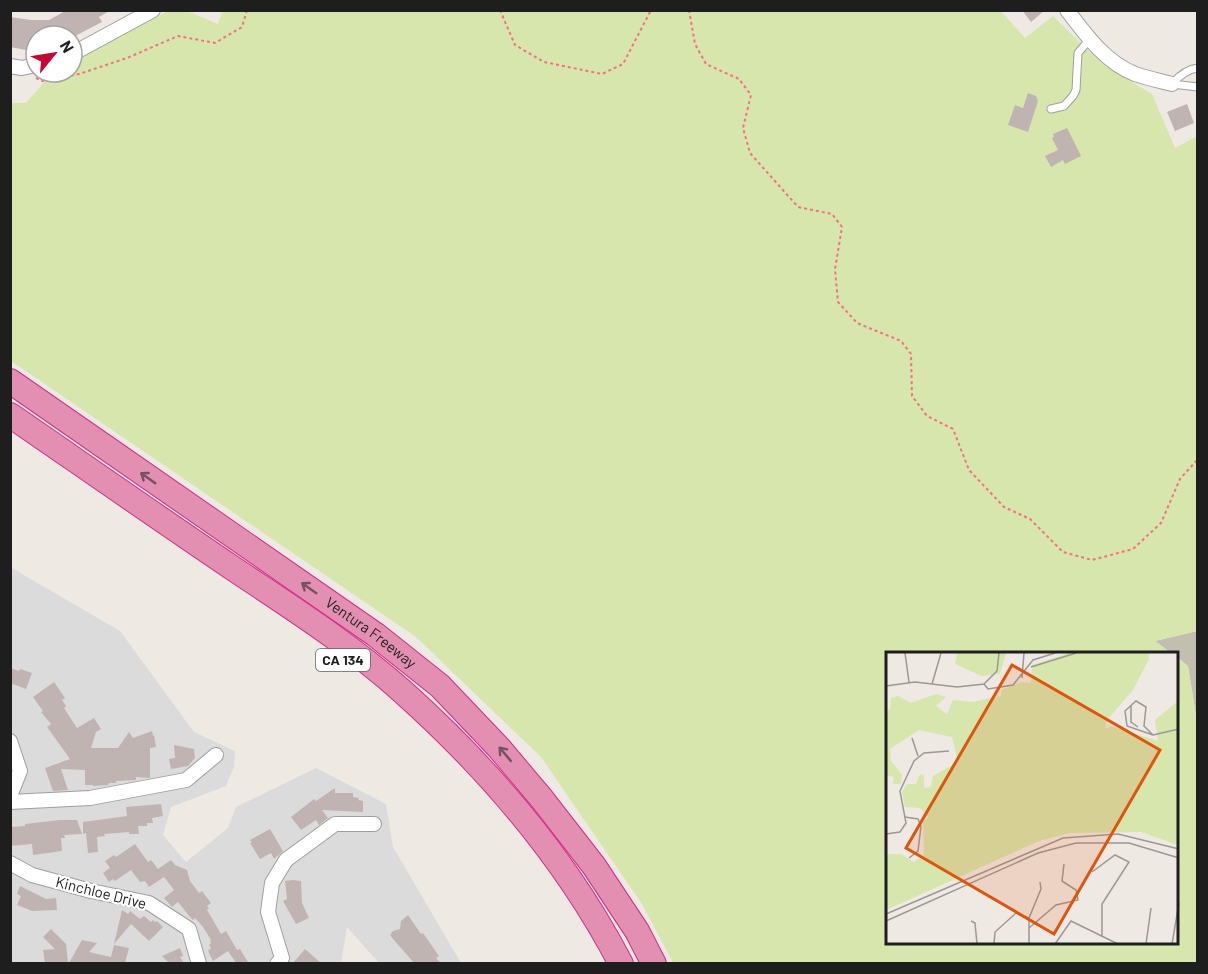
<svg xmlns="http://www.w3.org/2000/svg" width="1208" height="974" font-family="Barlow,sans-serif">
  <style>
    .residential { fill: #dcdbdb }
    .construction { fill: #c3bfb0 }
    .grass { fill: #d6e6ac }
    .building { fill: #bfb4b1 }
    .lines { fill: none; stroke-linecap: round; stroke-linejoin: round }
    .lane-casing { stroke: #9f9f9f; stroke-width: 9 }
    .street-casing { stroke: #9f9f9f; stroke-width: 16 }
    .highway-casing { stroke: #d22c89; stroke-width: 26 }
    .path { stroke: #f37180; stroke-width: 2; stroke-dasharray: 3 3; stroke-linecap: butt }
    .lane { stroke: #fff; stroke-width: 7 }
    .street { stroke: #fff; stroke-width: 14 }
    .highway { stroke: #e28fb1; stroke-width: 24 }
    .oneway { stroke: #765160 }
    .labels { text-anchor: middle; stroke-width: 4.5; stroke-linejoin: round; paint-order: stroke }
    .shield { fill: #fff; stroke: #626262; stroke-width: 1.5 }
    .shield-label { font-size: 14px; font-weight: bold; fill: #1e1e1e }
    .street-label { font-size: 15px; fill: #1e1e1e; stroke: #fff }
    .inset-road { fill: none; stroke: #9b9895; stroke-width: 1.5 }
    .view { fill: #de560d; fill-opacity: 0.15; stroke: #de560d; stroke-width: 3 }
    .inset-edge { fill: none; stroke: #1e1e1e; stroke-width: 3 }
  </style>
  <rect width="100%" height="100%" fill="#efe9e4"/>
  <path class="residential" d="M10 567 120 631 194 732 235 751 234 767 226 786 171 807 163 835 186 862 228 828 236 807 316 768 386 804 393 847 461 963H377L378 962 347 927 341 963H11Z"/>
  <path class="construction" d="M1197 631V722L1188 666 1177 657 1176 653H1171L1155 641Z"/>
  <path class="grass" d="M223 10H1000L1025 38 1053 16 1102 64 1152 94 1175 148 1197 136V631L1155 641 1171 653H887V942H1176L1177 657 1188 666 1197 722V963H673L642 904 541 757 416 637 11 361V103H26L53 72H72V61L168 11H187L218 24Z"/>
  <path class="building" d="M67 10H111L99 17 102 22 75 36H36V47L26 50 10 47V17L31 20H49Z
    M1022 10H1045L1031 22Z
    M1028 93 1036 96 1038 101 1028 132 1008 125 1015 105 1023 108Z
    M1187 104 1194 123 1175 131 1167 112Z
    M1067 128 1081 156 1065 164 1063 160 1051 167 1045 156 1058 150 1052 138 1054 137 1053 134Z
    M10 668 19 671 20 669 32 673 26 689 10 683Z
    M54 682 65 698 62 700 66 706 64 708 77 728 94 718 101 729 96 732 91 748H118L129 732 133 738 152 731 153 736 154 735 156 747 150 748V778L136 777V780L116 781V783H109L108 785 93 786V785H85V770L61 769 68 790 53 791 45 768 70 759 47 727 51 724 41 712 43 711 33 697Z
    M174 745 194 749 195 758 188 766 171 769 169 759 175 758Z
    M335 788V793H353V797L359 798 358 800 363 801V812L322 810 328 818 319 825 316 820 301 830 291 817 314 799 316 801Z
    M161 804 163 816 152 818 153 823H147V826H138L139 834H129V832L104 834 105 836 97 837 98 852 88 853 86 833 83 834V822L127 816 126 807Z
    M60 820H77L82 834 64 835 65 838H61L62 851 33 855 32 844 10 846 11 827 25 826V824Z
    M270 829 283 851 274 859 271 853 260 859 250 843 252 842 250 840Z
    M135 844 148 862 151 860 158 869 171 860 175 865 187 870 190 881 199 893 202 891 211 903 207 906 209 908 207 910 221 934 226 931 237 950 240 949 248 962 236 963 228 951 213 961 208 951 211 948 209 945 211 943 210 941 211 940 203 927 195 918 193 920 190 917 178 902 172 907 164 898 174 890 164 877 149 887 145 881 140 882 131 870 115 881 113 879 109 882 103 873 110 868 105 861 114 855 116 857Z
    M293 880 301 881 302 903 309 918 296 924 283 901 287 899 285 881Z
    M20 886 46 899 56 898 57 910 32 911 17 905 21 896 17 894Z
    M122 910 128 914 130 911 140 919 144 916 151 922 153 920 155 922 157 921 163 927 149 941 131 924 114 944Z
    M408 915 421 934 423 933 439 956 436 958 441 963H414L408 956 393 939 390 935 393 931 400 929 401 921Z
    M51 929 66 944 68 963H45L43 950 55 949 43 937Z
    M82 940 97 943 89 952 111 957 114 945 129 948 125 963H69Z
    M180 948 183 956 180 957 184 963H169L162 956Z
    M305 949 321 963H293Z"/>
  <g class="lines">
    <g class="lane-casing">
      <path id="lane" d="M1172 84C1179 76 1187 69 1198 68
        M1172 84 1198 87
        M1051 109 1064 106 1073 96 1076 90 1078 53 1090 39"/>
    </g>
    <g class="street-casing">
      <path id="street" d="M1067 10C1086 35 1105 62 1135 74 1147 78 1160 81 1172 84
        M72 54 153 10
        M10 66 22 68 36 65
        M10 741 20 771 10 796
        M10 802 90 798 186 780 216 755
        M10 863 32 875 91 891 149 903 189 929 199 964
        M277 964 282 958 268 912 272 883 286 860 335 824H374"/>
    </g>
    <g class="highway-casing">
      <g id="highway">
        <path id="s1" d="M10 381 376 635 440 686 499 748 542 799 594 866 637 931 654 964"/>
        <path d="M10 415C84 466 157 517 231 567 289 606 352 646 403 692 490 770 567 860 621 964"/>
      </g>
    </g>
    <path class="path" d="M500 10 515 45 544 62 602 74 623 64 651 10
      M689 10 695 44 706 64 739 79 751 95 743 128 750 153 798 207 832 214 842 227 835 269 838 302 857 323 901 341 911 354 912 396 927 416 953 429 969 470 1004 507 1030 519 1063 552 1092 560 1133 549 1161 523 1180 479 1198 459
      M36 78 42 81 79 74 127 58 178 36 215 43 242 27 247 10"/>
    <use href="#lane" class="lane"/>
    <use href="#street" class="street"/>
    <use href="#highway" class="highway"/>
  </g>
  <defs><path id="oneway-shaft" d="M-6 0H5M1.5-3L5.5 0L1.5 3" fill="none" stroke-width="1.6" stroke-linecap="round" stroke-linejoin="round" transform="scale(1.5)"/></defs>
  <g class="oneway">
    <use href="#oneway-shaft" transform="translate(148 478) rotate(-145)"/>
    <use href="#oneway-shaft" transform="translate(309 588) rotate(-145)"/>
    <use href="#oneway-shaft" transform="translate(505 754) rotate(-130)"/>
  </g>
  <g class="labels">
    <rect class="shield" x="316" y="649" width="54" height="22" rx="4.5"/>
    <g class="shield-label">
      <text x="343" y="665">CA 134</text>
    </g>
    <g class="street-label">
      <text dy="5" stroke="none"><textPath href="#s1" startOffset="440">Ventura Freeway</textPath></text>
      <text transform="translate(101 893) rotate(14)" y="5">Kinchloe Drive</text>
    </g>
  </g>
  <g transform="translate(886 652)">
    <rect width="292" height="292" fill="#efe9e4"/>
    <path d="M71 1H120L114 22 96 24 69 12ZM183 1H263V7L247 38 221 68 219 77 225 74 272 89 269 68 292 49V193L255 180 183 181 153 189 0 258V202H15L28 210 38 202 37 170 43 165 34 156 19 155 16 140 21 132H30L34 122 38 123V136L45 135 47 124 72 110 66 85 33 78 4 97 5 109 16 123 15 132H7L8 125 0 123V59L4 57 5 46 12 44 25 51 50 42 60 45 50 54 61 62 67 48 86 50 115 44V38L135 30 145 31 146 13Z" fill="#d6e6ac"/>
    <path class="inset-road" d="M19 1 23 30M145 15 190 1M136 26 138 1M46 32 55 1M98 32 102 37 127 33 147 8 169 1M0 34 29 30 71 35 98 32 111 19 113 1M250 49 260 55 258 74 267 83 241 74 239 59ZM245 54V70L252 75M267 83 293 77M26 86 32 104M19 165 32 167 35 174 32 199 23 206M0 182 14 180 20 171 14 139 28 109 38 101 63 99M206 220 229 203 243 210 216 252V285M0 262 177 186 232 182 293 197M0 269 152 201 190 191H243L293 206M85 269 89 271 91 292M143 276 170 253 192 248 190 238 176 229 178 212M108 292 109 280 130 261 143 266M143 292V266L155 237 154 230M169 292 185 269 232 292M260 292 265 256M286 292 293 251"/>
    <path class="view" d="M126 13 274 98 168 282 20 196Z"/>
    <rect width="292" height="292" class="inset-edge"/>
  </g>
  <rect width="1208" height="974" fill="none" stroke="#1e1e1e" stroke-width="24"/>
  <g transform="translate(54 54) rotate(60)"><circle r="28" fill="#ffffff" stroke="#a5a5a5" stroke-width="1.5"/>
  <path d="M0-4.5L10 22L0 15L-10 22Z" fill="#c30932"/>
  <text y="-9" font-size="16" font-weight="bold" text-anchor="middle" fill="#1e1e1e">N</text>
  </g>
</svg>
